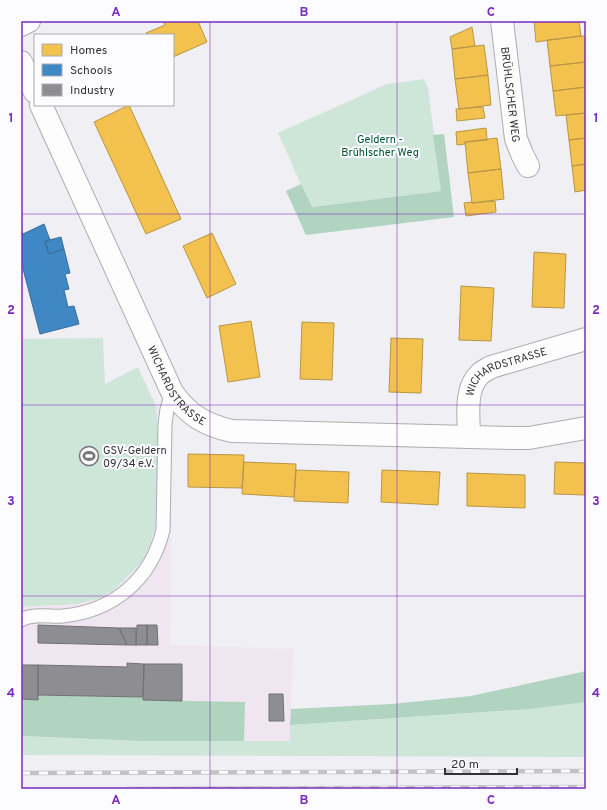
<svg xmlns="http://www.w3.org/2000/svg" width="607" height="810" font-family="Overpass,sans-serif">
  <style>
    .industrial { fill: #f0e6f1 }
    .green { fill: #cee6d8 }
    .forest { fill: #b0d4bf }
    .homes { fill: #f2c14e; stroke: #b99647 }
    .schools { fill: #3f88c5; stroke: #3b6e9a }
    .industry { fill: #8d8d92; stroke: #727276 }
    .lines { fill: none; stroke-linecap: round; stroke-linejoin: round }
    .lane-casing { stroke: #adadb0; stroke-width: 15 }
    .street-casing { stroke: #adadb0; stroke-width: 24 }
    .lane { stroke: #fdfdfd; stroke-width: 13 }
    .street { stroke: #fdfdfd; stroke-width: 22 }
    .rail-casing { stroke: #c3c3c4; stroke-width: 4.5 }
    .rail { stroke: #fcfbff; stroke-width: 3; stroke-dasharray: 9; stroke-linecap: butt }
    .grid { fill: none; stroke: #7b2cbf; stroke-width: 1; stroke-opacity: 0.55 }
    .labels { text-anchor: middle; stroke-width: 4; stroke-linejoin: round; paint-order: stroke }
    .street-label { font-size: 11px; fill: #333236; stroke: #fcfbff }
    .park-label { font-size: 11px; fill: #00562f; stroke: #fcfbff }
    .poi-label { font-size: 11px; fill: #333236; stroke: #fcfbff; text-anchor: start }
    .neatline { fill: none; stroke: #7b2cbf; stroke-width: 1.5 }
    .grid-label { font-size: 13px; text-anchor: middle; font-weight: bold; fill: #7b2cbf }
  </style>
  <rect width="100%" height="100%" fill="#efeff4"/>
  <path class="industrial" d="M156 406 172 426 170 645 293 649 290 741H143L21 736V607L77 604 100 598 115 589 134 570 151 542 156 523 158 482V430Z"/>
  <path class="green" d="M424 79 428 88 441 191 311 207 278 133 387 84Z
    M103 338 105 384 138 367 156 406 158 430V482L156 523 151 542 143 560 134 570 115 589 100 598 77 604 21 607V339Z
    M586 702V757L21 755V736L143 741H290V725L530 709Z"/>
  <path class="forest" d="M444 134 454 217 306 235 286 191 301 184 312 207 441 191 433 135Z
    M586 671V702L530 709 290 725 291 709 392 704 471 696Z
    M38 695 143 697V700L245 702 244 741H143L21 736V699L37 700Z"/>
  <path class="homes" d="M169 21H198L207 42 173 57V35H147L146 33 165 25 164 23Z
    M534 21H579L581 36 536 42Z
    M472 27 475 46 452 49 450 37Z
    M581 36H586V62L550 66 547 40Z
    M484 45 488 75 455 79 452 49Z
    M586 62V87L553 91 550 66Z
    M488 75 491 105 459 109 455 79Z
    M586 87V113L556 116 553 91Z
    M129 105 181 219 146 234 94 122Z
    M483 107 485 118 457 121 456 109Z
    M586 113V138L569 140 566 115Z
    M486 128 487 140 465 142V144L457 145 456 132Z
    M497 138 501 169 468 173 465 142Z
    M586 138V164L572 166 569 140Z
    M586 164V190L575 192 572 166Z
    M501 169 504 199 472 203 468 173Z
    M495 201 496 212 466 216 464 203 472 202V203Z
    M212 233 236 284 207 298 183 246Z
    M534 252 566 254 564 308 532 307Z
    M461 286 494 288 491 341 459 340Z
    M251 321 260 377 228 382 219 326Z
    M302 322 334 323 332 380 300 379Z
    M391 338 423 339 421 393 389 392Z
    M188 454 244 455 242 488 188 487Z
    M244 462 296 464 294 497 242 494Z
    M555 462 586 463V495L554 494Z
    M296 470 349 472 348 503 294 501Z
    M382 470 440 472 438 505 381 502Z
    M467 473 525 475V508L467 506Z"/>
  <path class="schools" d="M44 224 50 240 45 241 49 254 64 249 70 273 65 274 69 289 64 290 68 307 74 306 79 324 40 334 22 265H21V229L23 234Z
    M61 237 64 249 49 254 45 241Z"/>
  <path class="industry" d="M38 625 119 628 127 645 38 643Z
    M137 625H147V645H136Z
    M147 625H157L158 645H147Z
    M119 628H136V645H127Z
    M127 663 144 664 143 697 38 695V665L127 667Z
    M144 664H182V701L143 700Z
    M21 665H38V700L21 699Z
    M269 694H283L284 721H269Z"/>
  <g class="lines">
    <g class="lane-casing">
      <path id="lane" d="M21 620C33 613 50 617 63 616 113 611 151 580 163 530L165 424 167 409 172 392"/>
    </g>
    <g class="street-casing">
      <g id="street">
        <path id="s1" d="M502 21 516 139 522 154 528 166"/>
        <path d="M21 25 29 21"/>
        <path d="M21 62 35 92"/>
        <path id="s2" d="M41 105 172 392C188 415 205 425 232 431L513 438H529L586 428"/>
        <path id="s3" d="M469 437C469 417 464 389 480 374 483 371 488 369 491 367L586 339"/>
      </g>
    </g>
    <use href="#lane" class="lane"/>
    <use href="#street" class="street"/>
    <g class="rail-casing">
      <path id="rail" d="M21 773 586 771
        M127 789 586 787"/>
    </g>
    <use href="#rail" class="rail"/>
  </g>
  <path class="grid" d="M210 21V789M397 21V789M21 214H586M21 405H586M21 596H586"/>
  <defs>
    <g id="stadium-ring" transform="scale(1)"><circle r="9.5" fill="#fcfbff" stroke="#757478" stroke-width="1.5"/><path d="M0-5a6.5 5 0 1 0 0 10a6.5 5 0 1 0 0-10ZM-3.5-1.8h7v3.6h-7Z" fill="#757478"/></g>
  </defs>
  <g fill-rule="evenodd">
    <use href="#stadium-ring" x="89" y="456"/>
  </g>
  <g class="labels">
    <g class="street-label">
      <text dy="4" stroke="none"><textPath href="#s1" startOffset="74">BRÜHLSCHER WEG</textPath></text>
      <text dy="4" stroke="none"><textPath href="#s3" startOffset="89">WICHARDSTRASSE</textPath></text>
      <text dy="4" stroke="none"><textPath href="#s2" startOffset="313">WICHARDSTRASSE</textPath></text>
    </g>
    <g class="park-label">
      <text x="380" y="143">Geldern -<tspan x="380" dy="13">Brühlscher Weg</tspan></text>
    </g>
    <g class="poi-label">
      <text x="103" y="454">GSV-Geldern<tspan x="103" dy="13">09/34 e.V.</tspan></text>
    </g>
  </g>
  <rect width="607" height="810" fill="none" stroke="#fcfbff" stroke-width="44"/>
  <rect x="34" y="34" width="140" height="72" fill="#fcfbff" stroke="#acabaf"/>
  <rect x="42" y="44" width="20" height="12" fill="#f2c14e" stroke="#acabaf"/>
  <text x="70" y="54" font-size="12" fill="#333236">Homes</text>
  <rect x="42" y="64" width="20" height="12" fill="#3f88c5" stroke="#acabaf"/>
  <text x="70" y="74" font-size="12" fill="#333236">Schools</text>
  <rect x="42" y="84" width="20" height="12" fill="#8d8d92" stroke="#acabaf"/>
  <text x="70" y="94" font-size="12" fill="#333236">Industry</text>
  <path d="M445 768v6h72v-6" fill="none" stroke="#333236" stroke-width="2"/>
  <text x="451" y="768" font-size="12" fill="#333236" stroke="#fcfbff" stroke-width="3" paint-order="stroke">20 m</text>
  <rect x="22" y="22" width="563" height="766" class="neatline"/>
  <g class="grid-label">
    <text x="116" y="16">A</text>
    <text x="304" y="16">B</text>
    <text x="491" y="16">C</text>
    <text x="11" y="122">1</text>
    <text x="596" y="122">1</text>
    <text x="11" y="314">2</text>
    <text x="596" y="314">2</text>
    <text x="11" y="505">3</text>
    <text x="596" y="505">3</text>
    <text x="11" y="697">4</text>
    <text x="596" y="697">4</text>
    <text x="116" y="804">A</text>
    <text x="304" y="804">B</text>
    <text x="491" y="804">C</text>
  </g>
</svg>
